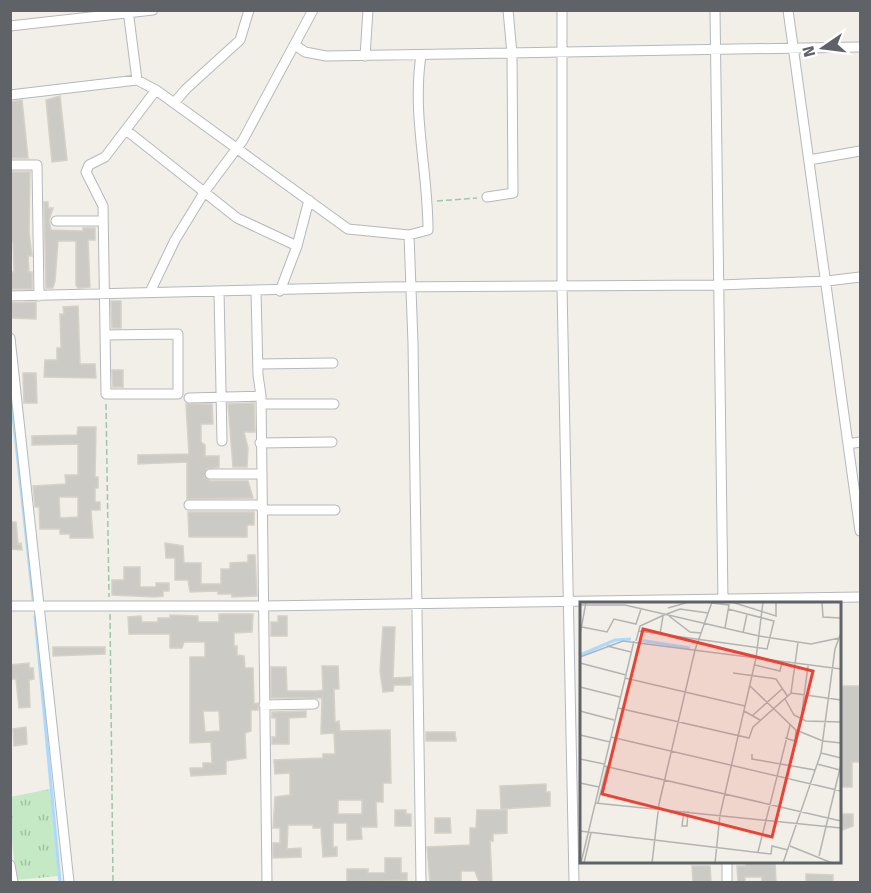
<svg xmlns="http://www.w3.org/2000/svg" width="871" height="893" font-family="'Fira Sans',sans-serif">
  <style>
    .park { fill: url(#park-tufts) }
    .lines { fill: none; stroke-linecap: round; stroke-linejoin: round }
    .stream { stroke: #aadaff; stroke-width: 3 }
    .building { fill: #cccac5; stroke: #d6d1c6; stroke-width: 1.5; fill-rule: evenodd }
    .minor-casing { stroke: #b5b8bc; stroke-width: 11 }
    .path { stroke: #9cc7a9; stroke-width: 1.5; stroke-dasharray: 6 3; stroke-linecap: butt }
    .minor { stroke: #fff; stroke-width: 9 }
    .inset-river { fill: none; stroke: #aadaff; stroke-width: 3 }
    .inset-road { fill: none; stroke: #b3b3b1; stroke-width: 1.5 }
    .view { fill: #ea4335; fill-opacity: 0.15; stroke: #ea4335; stroke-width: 3 }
    .inset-edge { fill: none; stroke: #5f6368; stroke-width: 3 }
  </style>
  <defs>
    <pattern id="park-tufts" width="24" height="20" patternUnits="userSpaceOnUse" patternTransform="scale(1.5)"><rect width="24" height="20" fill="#c5e8c5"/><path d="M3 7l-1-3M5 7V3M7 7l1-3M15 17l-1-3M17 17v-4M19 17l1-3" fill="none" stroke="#a3c0a4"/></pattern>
  </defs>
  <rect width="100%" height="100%" fill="#f1efe8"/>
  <path class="park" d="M50 789 58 876 16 880 11 830 10 797Z"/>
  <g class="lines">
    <path class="stream" d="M10 388 33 599
      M35 616 60 882"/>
  </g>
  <path class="building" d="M60 96 67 160 52 162 46 100Z
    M22 100 28 158H10V102Z
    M10 172H30L29 232 32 256H28L29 272H32V289H10V272H14L13 242H10Z
    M44 202H48V208H53L49 220 51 230 83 231V228H95V240H88L90 287 78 288 76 285V241H58L55 281 53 288H46Z
    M111 301H121V328H112Z
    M36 302V319L12 318 11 303Z
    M78 306 80 364H95L96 378 44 377 45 360H57V348H61L60 314H64L63 307Z
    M112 370H123V387H113Z
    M23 373H36L37 403H24Z
    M254 403 255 432H244L248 448 247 467H233L228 404Z
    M186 404H212L213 424H201V442L205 445V456H219V467L206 469 205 478 210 481H248L253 498 187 499V462L138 464V455L189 454Z
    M78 427H96L95 477H98V488H95V502H100V510H91L93 538H70V534H60V529H40L39 507H35L33 486 66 484 65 475H78V444L32 445V436L77 435ZM59 497H78V517L60 518Z
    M188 512H254V525H247V537H189Z
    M10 522H16L18 544 21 543 22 550 10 549Z
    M165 543 183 546 184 563H201V584H221V569H230V563L248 562V555H255L257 596 232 597V594H218V591L190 592 188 580H175V558H166Z
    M124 567H140V587H156V583H169V591H163V596L155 597 112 595V580H124Z
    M219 614H253L252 632 234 633V646H237V655L244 656 245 668H253L254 704 258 703V710H251V731L245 733 246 758 226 761V774L191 776 190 768H203V763H212L211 742 190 743V657H205V642H184L182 648H170V634H129L128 617 141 616 142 622H158V618H170V615L198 616V622H219ZM203 711H219L220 731 205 732Z
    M278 616H287V636H271V622H278Z
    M383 627H395L393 678 411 677V685H394L393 691 383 692 380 671Z
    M53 647H105V654L53 656Z
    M29 663V668H33L34 679 29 680 30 707 19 708 16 679H10V665Z
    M322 666H338L339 689H334L335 722 339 721 340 731 390 730 391 783H383V802H376L377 827H361L362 839 347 840V823H333V847H337V856L323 857 321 828H313V825H288L287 849 301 848V857L273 858V843H280V828H273L275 797 290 795V773L275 774 274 760 323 758V754H335L334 733 321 734 322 698H271V667H286L287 691H318L323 690ZM338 800H362V814H338Z
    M840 686H861V762H852V787H840Z
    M306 711V717L289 718V744H272V737H276V718H272V712Z
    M26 727 27 744 14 746 13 729Z
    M426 732H455L456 741H426Z
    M546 784V792H550V806L501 809 500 786Z
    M395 810H406V814H411V826H395Z
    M477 810H507V833L493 834V841H490L492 882H479L475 871H461V882H430L427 847 470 845V828H476Z
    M840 814H853V826L840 831Z
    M435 818H450L451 833H435Z
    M385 858H401V873H407V880L347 882V869H368V873H385Z
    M746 861H775L776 882H762V877H745V882H738L737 866H746Z
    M692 866H710L711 882H693Z
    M806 874 833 875V882H806Z"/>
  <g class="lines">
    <g class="minor-casing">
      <path id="minor" d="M128 10 137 80
        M562 10V287L574 882
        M715 10 723 602
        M788 10 860 531
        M10 26 153 10
        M295 45 305 52 326 56 860 47
        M365 56 368 10
        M10 95 137 80 156 90 348 229 409 235 413 343 421 882
        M174 103 186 89 240 40 249 10
        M126 130 237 218 297 246
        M809 160 860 151
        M10 165H37L39 296
        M487 197 513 193 512 54 508 10
        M56 221H103
        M409 235 428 230C428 170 412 116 421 55
        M219 291 222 441
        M256 291 258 375 261 396 267 882
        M280 291 297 246 309 200
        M150 292 175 240 205 191 243 140 313 10
        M10 296 383 287 720 285 827 281 860 277
        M105 335 178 334V394H106L103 206 86 172 89 165 105 157 156 90
        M10 338 69 882
        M258 364 333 363
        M189 398 261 396
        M261 404H334
        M260 443 332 442
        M848 444 860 442
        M210 474H260
        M189 505H262
        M262 510H335
        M10 606H263L860 597
        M264 705 314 704
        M727 862V882
        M10 865 13 882"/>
    </g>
    <path class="path" d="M437 201 477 198
      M106 404 109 597
      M110 614 113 882"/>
    <use href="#minor" class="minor"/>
  </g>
  <g transform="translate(580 602)">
    <rect width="261" height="261" fill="#f1efe8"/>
    <path class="inset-river" d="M59 38 110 46M0 53 35 38 51 37"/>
    <path class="inset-road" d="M152 0 196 14V0M242 0 243 15 261 16M132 1 149 3 145 26M0 3H45L179 34 231 42 259 36M88 6 109 0M89 14 110 30 121 31M2 25 27 30 34 17 56 22 61 7M59 29 187 47 194 19 148 7M163 31 167 12M80 32 83 14M0 33 6 0M56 39 60 24 84 13 100 7 128 11M27 44 51 50M0 55 43 39 261 67M0 61 46 73M175 63 200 69 202 60M153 71 196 77 208 95M45 76 165 104M170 84 216 128 243 139 261 141M0 85 40 95M211 91 261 98M205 97 214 113 226 119 261 120M38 106 169 136 173 125 211 91 218 40M0 109 34 118M164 109 180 118M172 114 202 87M221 117 228 64M0 133 30 140M31 135 261 189M205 136 215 139 216 128M241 151 261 156M172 152V157L235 168M0 157 24 162M237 162 260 168M24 164 261 219M0 181 19 185M15 201 261 226M18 201 27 165M104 209 102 224H107L108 209M0 229 191 252 192 244 208 248M210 244 252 261M178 250 210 123M239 254 261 162M1 261 54 39M4 261 11 231M72 261 79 202 115 48 132 0M135 261 140 213 176 56 183 0M203 261 241 151 255 47 261 31"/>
    <path class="view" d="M63 27 233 69 192 235 22 192Z"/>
    <rect width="261" height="261" class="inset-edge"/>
  </g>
  <rect width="871" height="893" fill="none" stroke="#5f6368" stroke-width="24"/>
  <g transform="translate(823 48) rotate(256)" stroke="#ffffff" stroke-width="4.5" paint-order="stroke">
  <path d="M0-4.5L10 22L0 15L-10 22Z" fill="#5f6368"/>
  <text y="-9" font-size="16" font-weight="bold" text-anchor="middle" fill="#5f6368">N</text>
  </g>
</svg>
